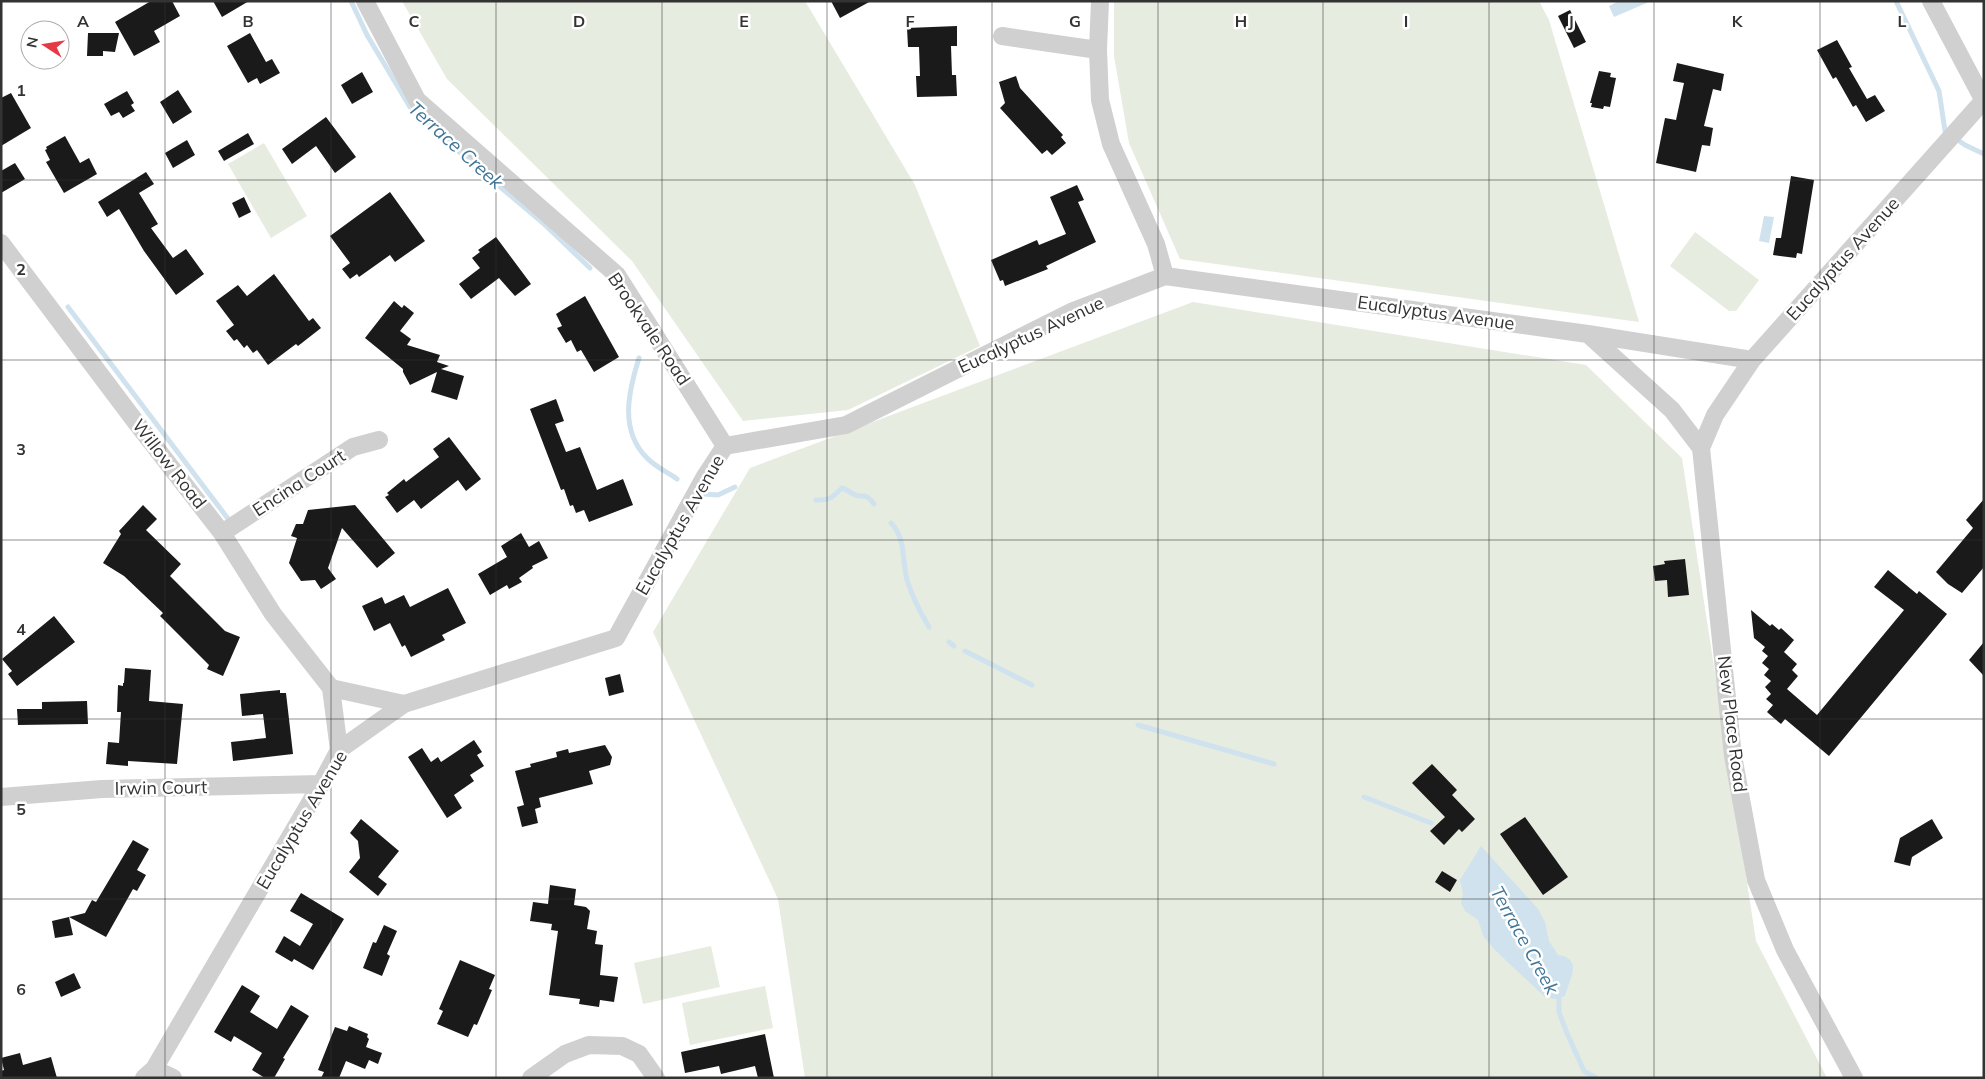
<svg xmlns="http://www.w3.org/2000/svg" width="1985" height="1079" font-family="Mulish,sans-serif">
  <style>
    .green { fill: #e6ecdf }
    .water { fill: #cfe2ee }
    .lines { fill: none; stroke-linecap: round; stroke-linejoin: round }
    .stream { stroke: #cfe2ee; stroke-width: 5 }
    .building { fill: #1a1a1a }
    .minor { stroke: #d0d0d0; stroke-width: 18 }
    .grid { fill: none; stroke: #333; stroke-width: 1; stroke-opacity: 0.55 }
    .labels { text-anchor: middle; stroke-width: 5; stroke-linejoin: round; paint-order: stroke }
    .street-label { font-size: 18px; fill: #333; stroke: #fff }
    .water-label { font-size: 19px; font-style: italic; fill: #3f7597; stroke: #fff }
    .grid-label { font-size: 16px; text-anchor: middle; font-weight: bold; fill: #333; stroke: #fff; stroke-width: 5; stroke-linejoin: round; paint-order: stroke }
  </style>
  <rect width="100%" height="100%" fill="#fff"/>
  <path class="green" d="M402 1H805L915 185 980 346 848 410 743 421 632 261 447 79Z
    M1114 1H1539L1549 20 1639 322 1180 259 1129 143 1114 56Z
    M264 143 307 216 271 238 228 164Z
    M1695 232 1759 280 1736 311H1729L1670 266Z
    M1193 302 1586 365 1682 458 1756 941 1827 1078H805L778 899 653 632 750 468Z
    M711 946 720 987 643 1004 634 963Z
    M765 986 773 1028 690 1045 682 1003Z"/>
  <path class="water" d="M1619 1H1649V2L1614 17 1609 6Z
    M1764 216 1774 217 1769 243 1759 241Z
    M1481 846 1538 909 1545 922 1549 941 1558 955C1584 959 1569 979 1565 996L1555 999 1544 996 1496 951 1484 937 1478 920 1465 911 1461 903 1463 894 1460 880Z"/>
  <g class="lines">
    <path class="stream" d="M351 1 367 35 410 107 467 159 543 223 590 268
      M1896 1 1939 91 1945 131 1965 145 1984 154
      M68 307 229 520
      M639 358C629 390 619 429 646 457 654 466 667 472 677 479
      M703 494 718 495 735 487
      M816 500C831 501 833 496 842 488 846 489 849 492 853 494 863 500 863 490 874 504
      M891 523C906 538 902 561 907 580 912 596 920 612 929 627
      M949 642 954 646
      M965 651 1032 685
      M1138 725 1274 764
      M1364 797 1431 823
      M1556 994 1559 998V1012L1566 1031 1584 1071 1596 1078"/>
  </g>
  <path class="building" d="M151 1H172L180 16 154 31 160 42 134 56 115 22Z
    M213 1H249L222 17Z
    M831 1H871L840 18Z
    M1570 10 1586 42 1574 48 1558 16Z
    M957 26V46H951L952 75H956L957 96 917 97 916 76H920L919 47H908L907 28Z
    M88 33H119L115 52 103 51V56H87Z
    M250 33 266 62 272 59 280 73 260 84 257 78 248 83 227 46Z
    M1837 40 1852 67 1849 68 1867 99 1875 95 1885 111 1866 122 1856 105 1853 107 1836 77 1833 79 1817 50Z
    M1677 63 1724 74 1721 91 1713 89 1704 126 1713 128 1710 146 1702 145 1696 172 1656 163 1665 118 1676 120 1684 83 1673 81Z
    M1599 71 1611 73 1610 77 1616 78 1610 107 1604 106 1603 109 1591 107 1592 103H1590Z
    M362 72 373 92 352 104 341 85Z
    M1016 76 1020 88 1063 135 1061 137 1066 143 1052 155 1047 150 1042 154 1000 108 1005 103 999 82Z
    M178 90 192 112 173 124 160 102Z
    M127 91 134 103 131 105 135 111 123 118 119 112 111 116 104 104Z
    M11 93 31 128 1 146V98Z
    M326 117 356 157 335 173 316 146 292 164 282 149Z
    M248 133 254 144 224 161 218 151Z
    M65 136 80 163 89 158 97 174 64 193 46 162 50 160 45 150 47 149 46 147Z
    M187 140 195 155 173 168 165 153Z
    M15 163 25 179 1 193V171Z
    M146 172 154 184 139 193 158 224 151 228 173 258 186 249 204 274 176 295 144 251 119 209 107 217 98 202Z
    M1791 176 1814 180 1802 254 1797 253 1796 258 1773 255 1776 238H1781Z
    M1077 185 1084 200 1078 202 1096 242 1046 266 1048 269 1005 286 1003 280 1000 281 991 260 1037 240 1039 245 1066 234 1050 197Z
    M390 192 425 241 395 262 390 255 359 277 357 274 350 279 342 269 350 263 330 236Z
    M244 197 251 212 239 218 232 203Z
    M496 237 531 284 515 296 499 278 471 299 459 284 480 268 472 258 480 252 478 250Z
    M274 274 309 321 313 318 321 328 298 346 296 344 268 365 257 350 253 353 247 345 244 348 237 339 234 341 226 331 234 325 216 301 238 285 247 296Z
    M585 296 619 357 594 372 581 350 577 352 571 340 566 343 557 328 562 326 556 314Z
    M394 301 402 308 404 305 414 313 400 331 411 339 407 345 440 355 437 362 449 366 441 369 464 376 457 400 431 392 437 372 410 385 403 372V369L365 338Z
    M556 399 564 421 555 424 566 452 580 447 597 490 623 479 633 505 589 522 584 510 576 513 573 505 570 506 564 489 561 490 530 409Z
    M449 437 481 479 466 491 458 480 421 509 414 500 397 513 385 497 389 495 387 493 404 479 406 482 439 457 433 449Z
    M1984 499V567L1962 593 1948 584 1936 572 1973 528 1966 520Z
    M143 505 157 519 146 530 181 564 170 576 225 631 240 637 223 676 207 669 209 665 160 616 163 613 124 576 103 563 121 534 119 531Z
    M355 505 395 553 377 568 342 528 328 568 336 579 321 589 315 580 301 581 289 563 297 538 291 536 296 524H303L308 510Z
    M521 533 529 547 539 541 548 558 532 566 533 568 519 578 522 582 509 589 507 585 490 595 478 574 507 557 501 546Z
    M1685 559 1689 595 1668 597 1667 580 1655 581 1653 566 1665 564 1664 561Z
    M1888 570 1917 594 1919 591 1947 614 1829 756 1785 719 1781 724 1767 712 1773 705 1766 699 1771 694 1765 687 1771 681 1764 675 1769 669 1762 663 1768 656 1762 651 1765 647 1754 638 1751 610 1770 626 1772 624 1779 630 1781 628 1794 640 1784 652 1797 664 1792 670 1798 676 1787 689 1817 715 1904 610 1874 587Z
    M448 588 466 623 442 635 445 640 411 657 405 645 402 647 390 623 374 631 362 606 382 597 385 604 404 595 410 607Z
    M54 616 75 642 17 686 8 674 12 671 2 659Z
    M1984 642V676L1969 660Z
    M125 668 151 670 149 701 183 704 177 764 128 761V766L106 764 108 742 119 743 121 712H117L118 685 123 686V683H124Z
    M620 674 624 692 609 696 605 678Z
    M280 690V693H286L293 754 233 761 231 742 266 738 263 714 242 716 240 694Z
    M87 701 88 724 18 725 17 709H42V702Z
    M474 740 482 752 477 755 484 766 470 775 474 781 454 795 462 808 447 818 408 757 422 748 431 762 438 757 441 762Z
    M605 745 612 757 610 765 589 771 593 784 539 798 541 807 535 809 538 823 522 827 517 807 524 805 515 771 531 767 530 764 557 757 556 752 568 749 569 753Z
    M1432 764 1457 790 1452 795 1475 819 1462 832 1459 829 1444 845 1430 831 1445 817 1412 783Z
    M1525 817 1568 877 1543 895 1500 834Z
    M361 819 399 851 378 877 387 884 378 896 349 872 360 858 358 841 350 833Z
    M1932 819 1943 838 1912 857 1910 866 1894 862 1900 838Z
    M133 840 149 849 137 870 146 875 137 891 133 889 106 937 69 917 85 913 92 900 96 902Z
    M1442 871 1457 880 1450 892 1435 882Z
    M550 885 576 889 574 905 586 907 590 911 587 929 597 931 595 944 603 945 600 975 618 977 614 1002 600 1000 599 1007 579 1004 580 999 549 995 558 931 551 930 552 924 530 921 533 902 548 904Z
    M301 893 344 919 313 970 294 959 292 962 275 952 284 936 300 946 313 924 290 911Z
    M69 917 73 935 55 938 52 921Z
    M384 925 397 931 387 954 390 956 382 976 363 968 373 942 376 943Z
    M460 960 495 975 489 989 492 990 477 1025 474 1024 468 1037 437 1024 443 1011 439 1009Z
    M74 973 81 988 61 997 55 982Z
    M242 985 260 996 250 1012 277 1029 291 1005 309 1016 283 1058 285 1059 274 1078H265L252 1070 262 1053 234 1036 231 1042 214 1032Z
    M349 1026 368 1034 367 1037 369 1039 366 1047 382 1053 378 1064 369 1060 365 1069 346 1061 339 1078H321L324 1072 318 1070 335 1027 347 1031Z
    M765 1034 774 1078H758L755 1066 721 1074 719 1066 685 1073 681 1052Z
    M20 1053 23 1065 51 1057 57 1078H1V1071L4 1070 1 1058Z"/>
  <g class="lines">
    <path class="minor" d="M365 1 417 100 617 275 725 446
      M1100 1 1098 50 1100 100 1111 144 1156 244 1165 276
      M1931 1 1984 101
      M1002 36 1098 50
      M1 243 135 421 222 533 273 614 331 688 339 750
      M1588 334 1672 410 1701 448
      M1752 360 1715 415 1701 448 1733 756 1756 880 1785 950 1854 1078
      M222 533 353 447 379 440
      M331 688 404 704
      M1 797 102 789 321 784
      M154 1069 173 1078
      M144 1078 154 1069 321 784 339 750 404 704 616 638 704 478 725 446 846 425 1071 312 1165 276 1588 334 1752 360 1984 100
      M531 1078 565 1054 589 1045 622 1046 639 1054 656 1078"/>
  </g>
  <path class="grid" d="M165 1V1078M331 1V1078M496 1V1078M662 1V1078M827 1V1078M992 1V1078M1158 1V1078M1323 1V1078M1489 1V1078M1654 1V1078M1820 1V1078M1 180H1984M1 360H1984M1 540H1984M1 719H1984M1 899H1984"/>
  <g class="labels">
    <g class="street-label">
      <text transform="translate(1843 259) rotate(-48)" y="6">Eucalyptus Avenue</text>
      <text transform="translate(1436 313) rotate(8)" y="6">Eucalyptus Avenue</text>
      <text transform="translate(649 329) rotate(56)" y="6">Brookvale Road</text>
      <text transform="translate(1031 335) rotate(-25)" y="6">Eucalyptus Avenue</text>
      <text transform="translate(169 464) rotate(52)" y="6">Willow Road</text>
      <text transform="translate(299 483) rotate(-33)" y="6">Encina Court</text>
      <text transform="translate(680 525) rotate(-60)" y="6">Eucalyptus Avenue</text>
      <text transform="translate(1732 724) rotate(83)" y="6">New Place Road</text>
      <text transform="translate(161 788) rotate(-1)" y="6">Irwin Court</text>
      <text transform="translate(302 820) rotate(-59)" y="6">Eucalyptus Avenue</text>
    </g>
    <g class="water-label">
      <text transform="translate(456 145) rotate(42)" y="7">Terrace Creek</text>
      <text transform="translate(1525 940) rotate(61)" y="7">Terrace Creek</text>
    </g>
  </g>
  <g class="grid-label">
    <text x="83" y="27">A</text>
    <text x="248" y="27">B</text>
    <text x="414" y="27">C</text>
    <text x="579" y="27">D</text>
    <text x="744" y="27">E</text>
    <text x="910" y="27">F</text>
    <text x="1075" y="27">G</text>
    <text x="1241" y="27">H</text>
    <text x="1406" y="27">I</text>
    <text x="1571" y="27">J</text>
    <text x="1737" y="27">K</text>
    <text x="1902" y="27">L</text>
    <text x="21" y="96">1</text>
    <text x="21" y="275">2</text>
    <text x="21" y="455">3</text>
    <text x="21" y="635">4</text>
    <text x="21" y="815">5</text>
    <text x="21" y="995">6</text>
  </g>
  <rect width="1985" height="1079" fill="none" stroke="#333333" stroke-width="5"/>
  <g transform="translate(45 45) rotate(282)"><circle r="24" fill="#ffffff" stroke="#adadad"/>
  <path d="M0-4L9 19L0 12L-9 19Z" fill="#e63946"/>
  <text y="-8" font-size="14" font-weight="bold" text-anchor="middle" fill="#333333">N</text>
  </g>
</svg>
